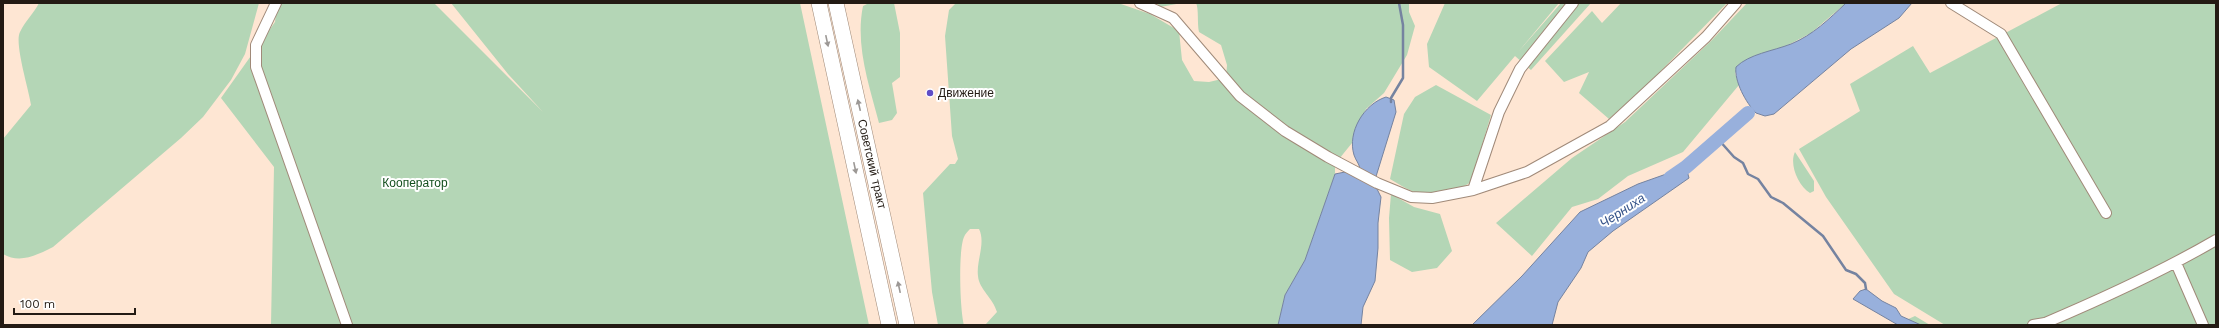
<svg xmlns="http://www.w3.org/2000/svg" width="2219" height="328" font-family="'Work Sans',sans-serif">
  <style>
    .green { fill: #b4d6b6 }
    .water { fill: #98b0dc; stroke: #7583a0 }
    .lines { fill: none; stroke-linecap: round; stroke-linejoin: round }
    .stream { stroke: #7583a0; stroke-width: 2.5 }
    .river { stroke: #98b0dc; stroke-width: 14 }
    .minor-casing { stroke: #a08a79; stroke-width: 12 }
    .highway-casing { stroke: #a08a79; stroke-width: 16 }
    .minor { stroke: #fff; stroke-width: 10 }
    .highway { stroke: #fff; stroke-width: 15 }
    .oneway { fill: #9c9895 }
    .poi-dot { fill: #604dc6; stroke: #fff; stroke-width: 1.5 }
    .labels { text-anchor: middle; stroke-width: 4; stroke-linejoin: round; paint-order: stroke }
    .poi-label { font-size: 12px; fill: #231b14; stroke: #fff; text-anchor: start }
    .street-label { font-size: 12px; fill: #231b14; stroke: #fff }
    .park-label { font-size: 12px; fill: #134f1e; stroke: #fff }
    .water-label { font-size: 13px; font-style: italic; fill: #345289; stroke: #fff }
  </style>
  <rect width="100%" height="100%" fill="#fee6d3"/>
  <path class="green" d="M39 3H259L245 54 231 80 203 117 181 138 53 247C37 255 20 264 3 254V139L31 105C29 90 14 43 20 32 25 21 34 13 39 3Z
    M277 3H434L543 112 508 74 451 3H800L869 325H271L274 167 221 98 275 22Z
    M869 3H894L900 33V77L892 83 897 113 892 120 879 123C869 85 855 45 863 6Z
    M956 3H1118L1150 14 1179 31 1182 60 1194 81 1209 82 1226 78 1227 65 1221 45 1199 32C1197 23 1199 9 1196 3H1409V12L1415 26 1407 55 1384 93 1366 109 1355 131 1352 143 1335 164V174L1305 260 1285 295 1278 325H985L997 312C993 298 979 289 978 276 976 261 986 243 979 229H970C968 231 965 234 964 237 958 251 960 310 964 325H938L932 292 923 193 950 164H955L958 159 952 136 945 36 949 10Z
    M1157 3H1182L1160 7Z
    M1445 3H1559L1519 51 1561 3H1591L1531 70 1515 56 1477 101 1429 67 1427 44Z
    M1621 3H1727L1648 84 1609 119 1579 93 1589 72 1564 82 1545 61 1592 11 1602 23Z
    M1747 3H1846L1811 33 1735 73 1739 85 1683 152 1628 176 1598 199 1572 207 1532 256 1496 223 1572 158 1625 122 1712 40Z
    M2062 3H2216V325H1945L1894 294 1826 197 1799 149 1860 111 1850 84 1913 46 1930 73Z
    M1436 85 1491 115 1471 182C1439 203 1422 199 1390 179L1404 114 1415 97Z
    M1795 152 1814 181V191L1810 193C1798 186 1789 164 1795 152Z
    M1391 194 1414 207 1440 214 1452 251 1437 268 1412 272 1390 260 1389 218Z
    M1915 316 1930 325H1895Z"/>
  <path class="water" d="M1846 3H1912L1899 18 1851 49 1774 114 1765 116 1756 113C1746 103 1734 81 1736 67 1749 54 1773 51 1791 44 1813 35 1829 19 1846 3Z
    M1386 97 1394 100 1396 112 1374 183 1381 197 1378 223V248L1375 281 1363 307 1361 325H1278L1285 295 1305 260 1335 174 1360 169C1359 163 1356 161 1354 155 1347 132 1364 104 1386 97Z
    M1686 167 1689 178 1613 231 1588 252 1581 268 1558 302 1552 325H1472L1522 276 1580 212 1638 184Z
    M1866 289 1882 301 1896 308 1901 316 1921 325H1898L1853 299 1860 291Z"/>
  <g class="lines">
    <path class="stream" d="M1391 102V98L1403 78V25L1399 3
      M1718 139 1734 157 1743 163 1748 174 1758 179 1771 197 1783 203 1823 236 1846 270 1856 274 1865 283 1866 289"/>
    <path class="river" d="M1670 178 1686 167 1748 113"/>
    <g class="minor-casing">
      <path id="minor" d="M276 3 256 45V67L347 325
        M1140 3 1173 18 1240 96 1285 131 1328 157 1377 183 1411 197 1432 198 1473 190 1527 172 1610 126 1706 37 1736 3
        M1951 3 2001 34 2106 213
        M1473 190 1499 112 1520 69 1573 3
        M2176 263 2203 325
        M2033 325 2045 323C2104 298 2161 272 2216 240"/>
    </g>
    <g class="highway-casing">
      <path id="highway" d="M819 3 889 325
        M836 3 907 325"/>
    </g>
    <use href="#minor" class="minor"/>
    <use href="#highway" class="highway"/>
  </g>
  <defs><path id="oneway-solid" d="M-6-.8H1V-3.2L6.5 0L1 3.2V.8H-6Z"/></defs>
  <g class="oneway">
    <use href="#oneway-solid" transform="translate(827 41) rotate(78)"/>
    <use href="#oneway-solid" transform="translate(859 105) rotate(-103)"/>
    <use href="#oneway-solid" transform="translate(855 168) rotate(78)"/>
    <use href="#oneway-solid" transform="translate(899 287) rotate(-102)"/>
  </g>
  <circle class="poi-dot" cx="930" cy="93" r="4"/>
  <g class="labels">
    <g class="poi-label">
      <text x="938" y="97">Движение</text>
    </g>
    <g class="street-label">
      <text transform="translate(872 164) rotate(77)" y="4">Советский тракт</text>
    </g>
    <g class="park-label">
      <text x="415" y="187">Кооператор</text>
    </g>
    <g class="water-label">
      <text transform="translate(1622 210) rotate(-33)" y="5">Черниха</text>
    </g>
  </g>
  <rect width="2219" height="328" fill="none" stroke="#231b14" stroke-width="8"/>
  <path d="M14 308v6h121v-6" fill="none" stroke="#231b14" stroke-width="2"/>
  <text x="20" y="308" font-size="12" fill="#231b14" stroke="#ffffff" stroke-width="3" paint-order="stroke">100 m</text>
</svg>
